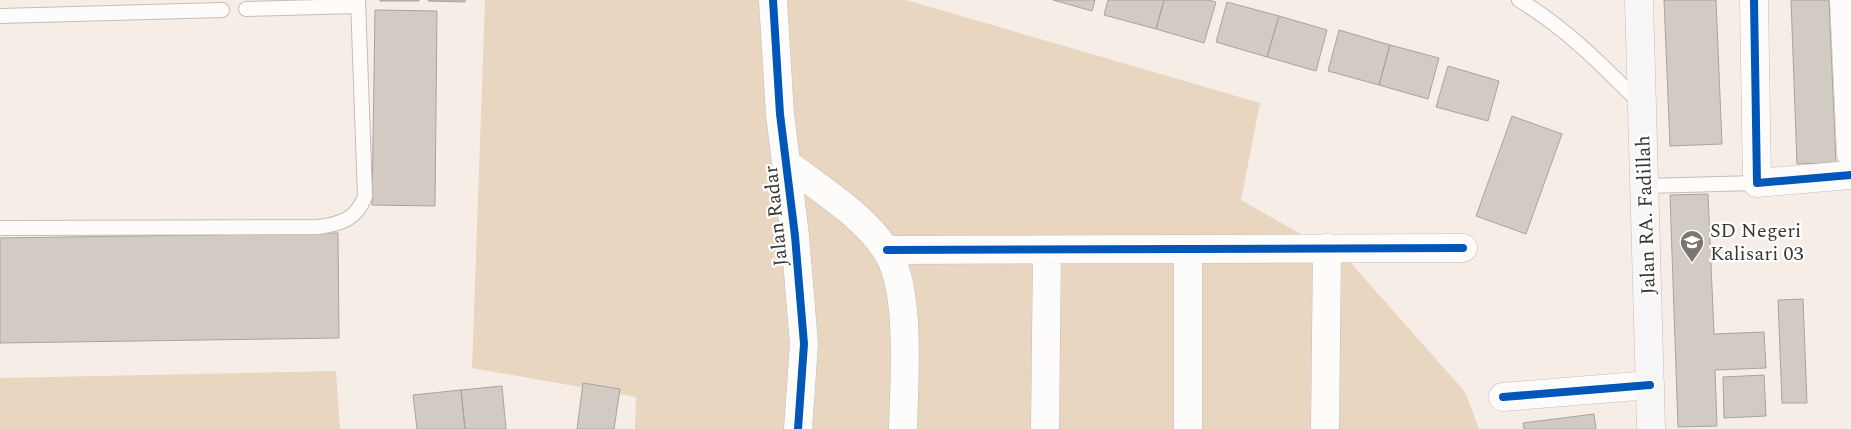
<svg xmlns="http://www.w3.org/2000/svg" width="1851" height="429" font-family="Spectral,serif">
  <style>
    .green { fill: #e8d6c1 }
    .building { fill: #d1cbc4; stroke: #aaa39d }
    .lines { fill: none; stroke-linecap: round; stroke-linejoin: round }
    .service-casing { stroke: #c4beb7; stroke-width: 16 }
    .minor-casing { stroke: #c4beb7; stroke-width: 29 }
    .secondary-casing { stroke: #c4beb7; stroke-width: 29 }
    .service { stroke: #fefcfb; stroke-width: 14 }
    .minor { stroke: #fefcfb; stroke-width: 28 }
    .secondary { stroke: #f8f5f7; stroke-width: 28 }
    .cycleway-casing { stroke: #fff; stroke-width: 11 }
    .cycleway { stroke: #0057b8; stroke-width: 8 }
    .labels { text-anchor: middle; stroke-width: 4.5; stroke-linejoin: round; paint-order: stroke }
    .street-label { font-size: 20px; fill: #3a352e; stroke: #fff }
    .poi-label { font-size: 20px; fill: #3a352e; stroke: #fff; text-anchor: start }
  </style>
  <rect width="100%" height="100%" fill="#f6eee6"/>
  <path class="green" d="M485 0H906L1260 103 1241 200 1350 262 1465 392 1479 429H635L636 397 472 368Z
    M336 371 340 429H0V378Z"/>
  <path class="building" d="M380 0H419V1H380Z
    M428 0H465V2L428 1Z
    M1053 0H1095L1092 11Z
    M1108 0H1164L1156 29 1104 15Z
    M1164 0H1208L1216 2 1204 43 1156 29Z
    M1664 0H1716L1722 144 1670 146Z
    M1791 0H1829L1836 163 1797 164Z
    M1227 2 1279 16 1267 57 1216 42Z
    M375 10 437 11 435 206 372 205Z
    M1279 16 1327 30 1316 71 1267 57Z
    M1339 30 1390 45 1379 85 1328 71Z
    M1390 45 1439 58 1428 99 1379 85Z
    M1448 66 1499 81 1488 121 1436 107Z
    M1512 116 1562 134 1526 234 1476 216Z
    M1708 194 1714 334 1764 332 1766 368 1715 370 1717 426 1678 427 1670 195Z
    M338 233 339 338 0 343V238Z
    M1803 299 1807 403H1782L1778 300Z
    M1764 375 1766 416 1724 418 1723 377Z
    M583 383 620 389 614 429H577Z
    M502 386 506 429H465L461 390Z
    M461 390 465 429H417L413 395Z
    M1594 414 1596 429H1524L1523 423Z"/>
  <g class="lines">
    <g class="service-casing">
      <path id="service" d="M1519 0C1566 28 1603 66 1641 104
        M246 9 358 6
        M0 16 222 10
        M1644 186 1757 183
        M0 228 318 227C341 224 357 219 365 196L358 0"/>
    </g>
    <g class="minor-casing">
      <path id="minor" d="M773 0 780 114 795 236 804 344 798 429
        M1754 0 1757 183 1851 175
        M1844 0 1851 153
        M786 163C819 188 863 215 886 250 912 288 904 382 903 429
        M887 250 1463 248
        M1503 397 1650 385
        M1045 429 1047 250
        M1188 429V249
        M1325 429 1327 248"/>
    </g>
    <g class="secondary-casing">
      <path id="secondary" d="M1639 0 1651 429"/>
    </g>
    <use href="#service" class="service"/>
    <use href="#minor" class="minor"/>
    <use href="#secondary" class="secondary"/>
    <g class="cycleway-casing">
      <path id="cycleway" d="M773 0 780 114 795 236 804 344 798 429
        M1754 0 1757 183 1851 175
        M887 250 1463 248
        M1503 397 1650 385"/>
    </g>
    <use href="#cycleway" class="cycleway"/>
  </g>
  <defs>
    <g id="school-pin" transform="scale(1.25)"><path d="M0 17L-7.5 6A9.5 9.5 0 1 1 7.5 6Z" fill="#7c766e" stroke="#fff"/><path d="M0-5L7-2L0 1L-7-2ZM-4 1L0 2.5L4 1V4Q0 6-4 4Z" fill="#fff"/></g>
  </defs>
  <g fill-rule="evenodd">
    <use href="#school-pin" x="1692" y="242"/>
  </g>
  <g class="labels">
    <g class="street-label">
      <text transform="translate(1645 215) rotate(-92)" y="7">Jalan RA. Fadillah</text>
      <text transform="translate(775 216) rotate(-96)" y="7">Jalan Radar</text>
    </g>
    <g class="poi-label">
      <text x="1710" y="237">SD Negeri<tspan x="1710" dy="23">Kalisari 03</tspan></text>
    </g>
  </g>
</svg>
